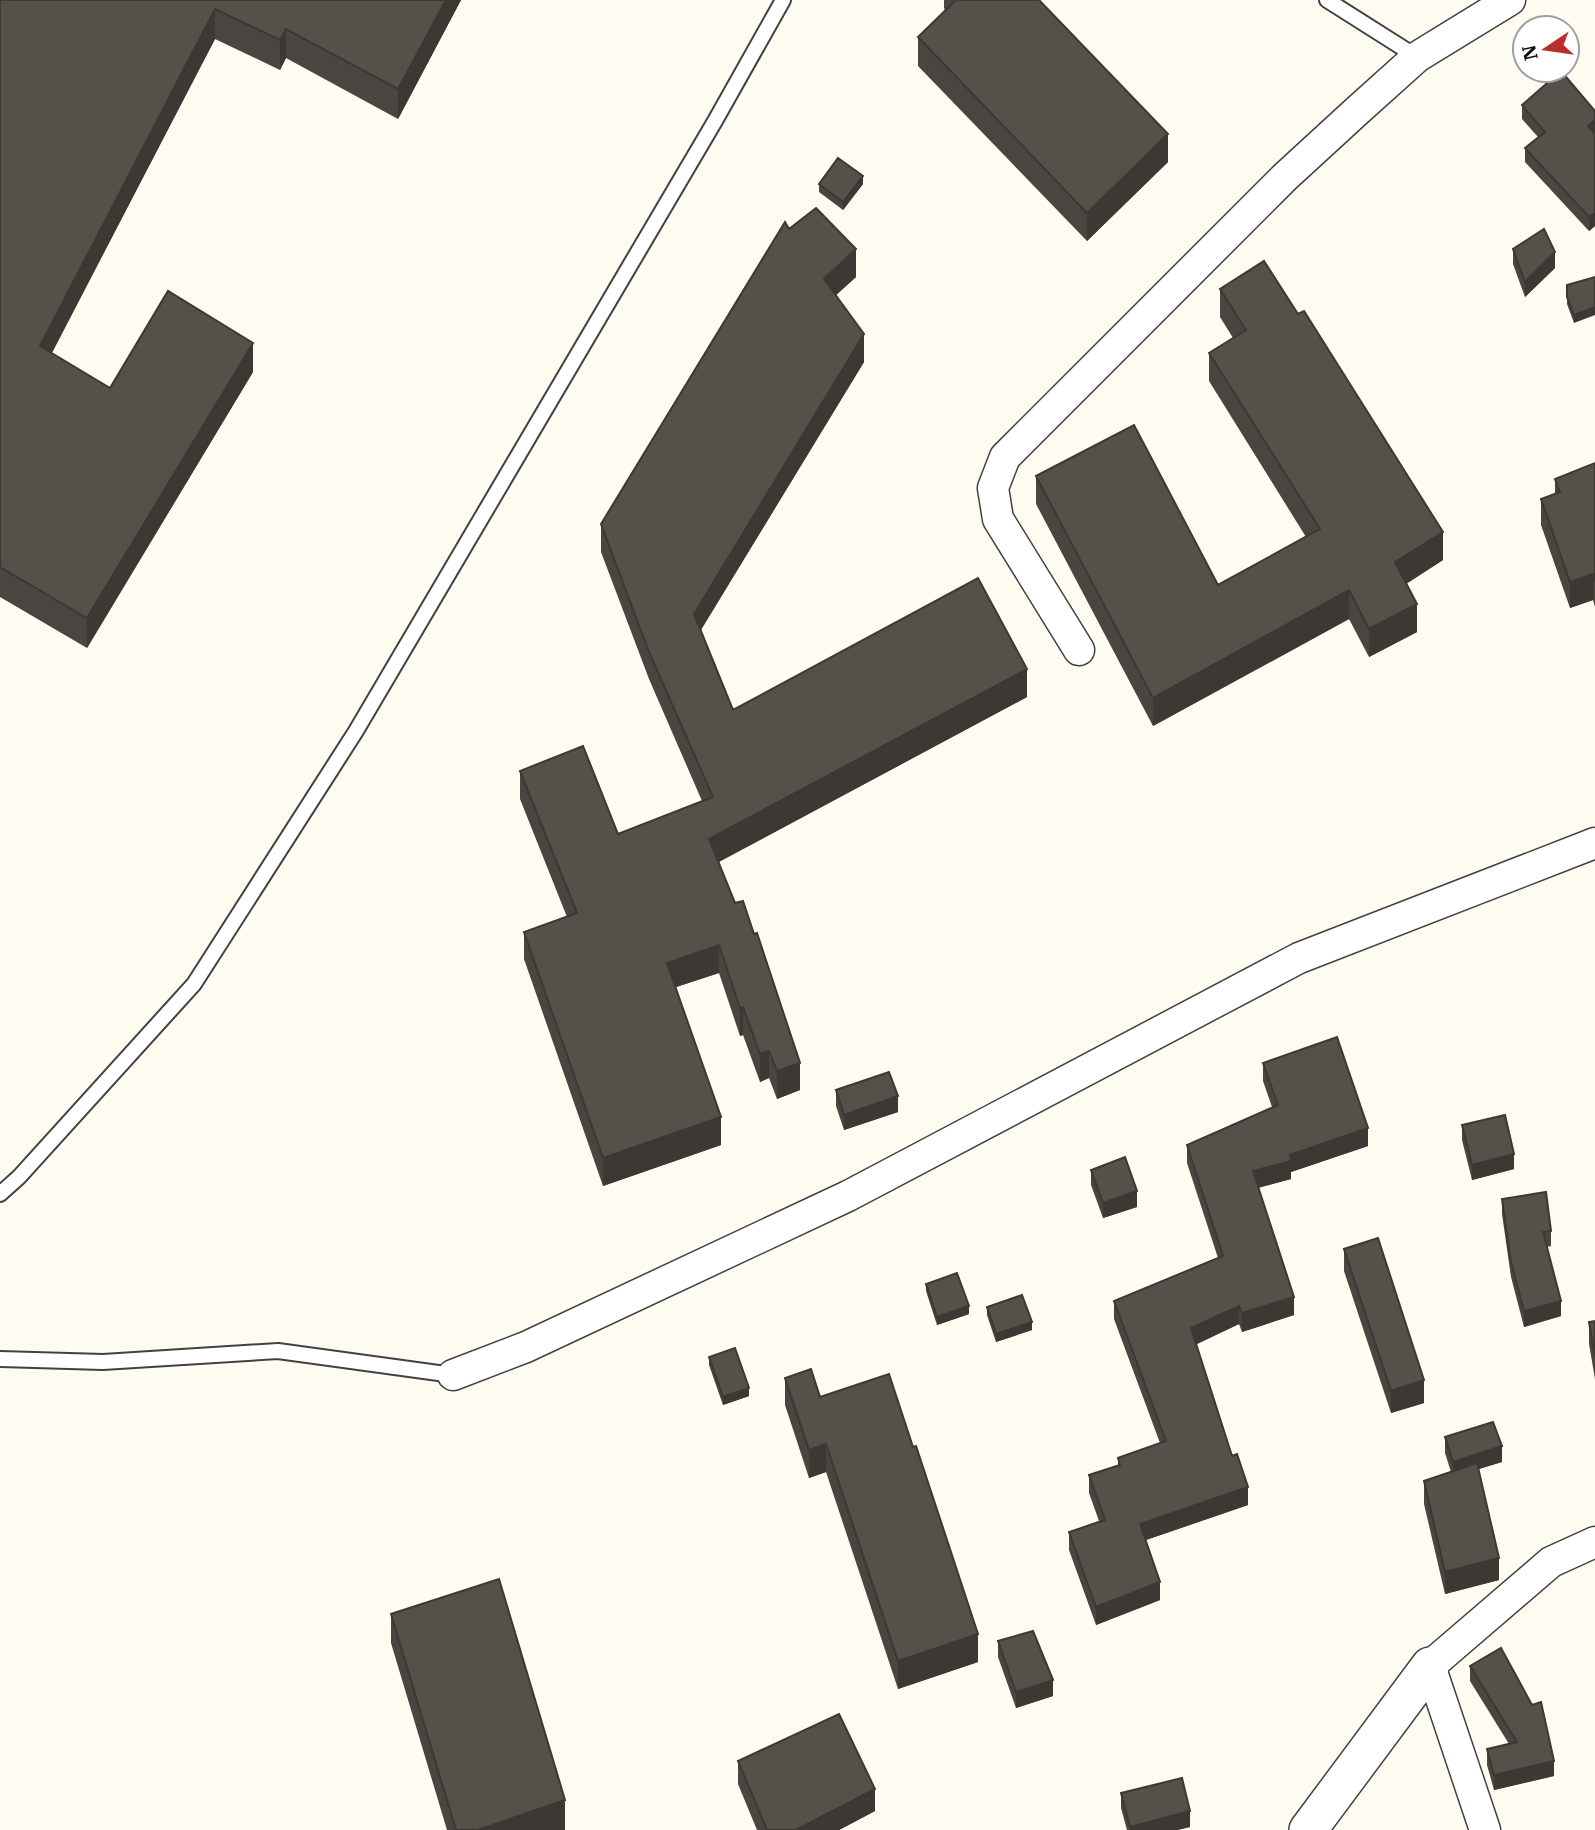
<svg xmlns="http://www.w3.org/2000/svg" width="1595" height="1830" font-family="'IBM Plex Serif',serif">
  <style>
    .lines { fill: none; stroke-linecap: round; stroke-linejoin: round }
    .service-casing { stroke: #414141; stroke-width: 18 }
    .minor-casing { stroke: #414141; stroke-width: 33 }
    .tertiary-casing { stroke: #414141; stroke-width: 40 }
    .service { stroke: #fff; stroke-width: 14 }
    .minor { stroke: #fff; stroke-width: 30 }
    .tertiary { stroke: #fff; stroke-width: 37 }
    .wall { fill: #4a4540 }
    .shaded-wall { fill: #3c3834 }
    .building { fill: #56504b; stroke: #3c3834; stroke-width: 2 }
  </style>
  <rect width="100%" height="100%" fill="#fefcf0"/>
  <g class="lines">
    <g class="service-casing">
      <path id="service" d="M1327 0 1417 57
        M0 1194 19 1177 194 984 356 731 715 121 783 0
        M0 1359 103 1362 278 1351 453 1375"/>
    </g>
    <g class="minor-casing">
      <path id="minor" d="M1079 650 998 519 993 488 1005 457 1285 177 1358 110 1417 57 1510 0
        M453 1375 526 1347 848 1196 1299 958 1595 843
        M1485 1830 1430 1666 1551 1562 1595 1542"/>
    </g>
    <g class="tertiary-casing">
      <path id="tertiary" d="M1308 1830 1430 1666"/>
    </g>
    <use href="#service" class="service"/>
    <use href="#minor" class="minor"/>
    <use href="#tertiary" class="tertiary"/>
  </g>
  <path class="wall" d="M0 0H461L398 119 286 58 280 70 215 39 52 353 110 388 253 372 87 648 0 597Z
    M944 0H1039L1168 162 1087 241 918 66V37L945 10 944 8Z
    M1522 105 1595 111V226L1589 231 1525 162V148L1538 137 1522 119Z
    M819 184H863L843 210 819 192Z
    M789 229 856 277 836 295 864 362 701 630 733 710 1027 697 719 862 800 1090 777 1099 769 1078 760 1082 743 1035 740 1036 719 973 676 987 721 1145 603 1186 524 959V932L567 917 520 799V771L618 834 702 801 649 679 601 552V524Z
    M1513 249 1555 268 1525 297 1513 264Z
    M1595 277 1574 323 1567 304V285Z
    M1220 289 1443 560 1406 584 1417 632 1369 657 1349 619 1153 726 1036 504V476L1218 585 1306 537 1209 381V353L1233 338 1220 317Z
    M1595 463V607L1593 600 1570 608 1541 525V499L1555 494V479Z
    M1263 1063 1368 1146 1291 1172V1179L1258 1188 1294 1315 1242 1332 1239 1324 1196 1344 1248 1505 1146 1540 1160 1600 1096 1625 1069 1550V1532L1099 1521 1089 1493V1475L1118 1465V1458L1160 1443 1114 1319V1301L1218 1258 1187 1163V1145L1272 1107 1263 1081Z
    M836 1090 898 1112 844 1130 836 1106Z
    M1462 1125 1514 1169 1472 1180 1462 1140Z
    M1091 1170 1137 1207 1103 1218 1091 1185Z
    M1502 1199 1551 1231V1246L1547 1247 1561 1316 1524 1327 1511 1277 1502 1214Z
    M1344 1249 1424 1403 1391 1413 1344 1271Z
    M926 1284 969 1314 937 1325 926 1291Z
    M987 1307 1032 1330 996 1342 987 1315Z
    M1595 1321V1379L1589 1344V1322Z
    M709 1357 749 1396 723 1405 709 1365Z
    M785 1378 913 1447 978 1662 898 1689 826 1472 809 1478 785 1405Z
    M1445 1437 1502 1462 1478 1469 1499 1580 1445 1594 1424 1504V1481L1451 1472 1445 1453Z
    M391 1614 565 1830H447L391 1643Z
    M998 1641 1053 1696 1016 1708 998 1657Z
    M1470 1666 1554 1776 1494 1790 1487 1765V1749L1509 1744 1470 1681Z
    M738 1761 875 1811 839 1830H757L738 1784Z
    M1121 1793 1190 1827 1177 1830H1127L1121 1808Z"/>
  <path class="shaded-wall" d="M446 0H461L398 119V89Z
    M215 9V39L40 375V346Z
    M286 29V58L280 70V40Z
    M1595 120V134L1588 126Z
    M1168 134V162L1087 241V213Z
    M863 176V184L843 210V202Z
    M1595 213V226L1589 231V217Z
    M856 249V277L824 306V279Z
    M1555 252V268L1525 297V282Z
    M1595 307V315L1574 323V315Z
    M864 334V362L694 641V614Z
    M253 343V372L87 648V618Z
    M1443 532V560L1395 591V562Z
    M1593 574V600L1570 608V582Z
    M1349 590V619L1153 726V698Z
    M1417 604V632L1369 657V629Z
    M1027 669V697L709 867V839Z
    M719 945V973L667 990V963Z
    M743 1007V1035L740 1036V1008Z
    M769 1051V1078L760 1082V1054Z
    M800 1063V1090L777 1099V1071Z
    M898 1096V1112L844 1130V1115Z
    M721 1117V1145L603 1186V1158Z
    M1368 1128V1146L1291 1172V1179L1253 1189V1171L1290 1155Z
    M1514 1154V1169L1472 1180V1165Z
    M1137 1191V1207L1103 1218V1203Z
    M1294 1297V1315L1242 1332V1313Z
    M1561 1301V1316L1524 1327V1311Z
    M969 1306V1314L937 1325V1317Z
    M1239 1306V1324L1191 1347V1328Z
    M1032 1322V1330L996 1342V1334Z
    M1424 1380V1403L1391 1413V1391Z
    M749 1388V1396L723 1405V1397Z
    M826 1444V1472L809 1478V1450Z
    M1502 1446V1462L1453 1477V1462Z
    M1248 1487V1505L1140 1542V1524Z
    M1499 1558V1580L1445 1594V1572Z
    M1160 1582V1600L1096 1625V1607Z
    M978 1634V1662L898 1689V1661Z
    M1053 1680V1696L1016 1708V1692Z
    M1554 1761V1776L1494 1790V1775Z
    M875 1789V1811L839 1830H796Z
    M565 1800V1830H478Z
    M1190 1811V1827L1177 1830H1130V1827Z"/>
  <path class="building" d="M0 0H446L398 89 286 29 280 40 215 9 40 346 110 388 168 291 253 343 87 618 0 567Z
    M956 0H1039L1168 134 1087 213 918 37Z
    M1561 71 1595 111V120L1588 126 1595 134V213L1589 217 1525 148 1545 132 1522 105Z
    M838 158 863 176 843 202 819 184Z
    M816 208 856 249 824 279 864 334 694 614 733 710 978 578 1027 669 709 839 735 903 743 901 754 934 757 933 800 1063 777 1071 769 1051 760 1054 743 1007 740 1008 719 945 667 963 721 1117 603 1158 524 932 577 913 520 771 583 746 618 834 713 797 649 652 601 524 785 222 789 229Z
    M1544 229 1555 252 1525 282 1513 249Z
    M1264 261 1298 314 1304 311 1443 532 1395 562 1417 604 1369 629 1349 590 1153 698 1036 476 1134 425 1218 585 1320 529 1209 353 1246 330 1220 289Z
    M1595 277V307L1574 315 1567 297V285Z
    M1595 463V581L1593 574 1570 582 1541 499 1560 492 1555 479Z
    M1337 1037 1368 1128 1290 1155 1291 1161 1253 1171 1294 1297 1242 1313 1239 1306 1191 1328 1232 1456 1237 1454 1248 1487 1140 1524 1160 1582 1096 1607 1069 1532 1105 1520 1089 1475 1120 1465 1118 1458 1166 1441 1114 1301 1223 1256 1187 1145 1278 1105 1263 1063Z
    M889 1072 898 1096 844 1115 836 1090Z
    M1505 1115 1514 1154 1472 1165 1462 1125Z
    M1125 1157 1137 1191 1103 1203 1091 1170Z
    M1546 1192 1551 1231 1543 1232 1561 1301 1524 1311 1511 1262 1502 1199Z
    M1378 1238 1424 1380 1391 1391 1344 1249Z
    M957 1273 969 1306 937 1317 926 1284Z
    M1022 1295 1032 1322 996 1334 987 1307Z
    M1595 1321V1356L1589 1322Z
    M735 1348 749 1388 723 1397 709 1357Z
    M811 1369 820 1397 889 1374 913 1447 916 1446 978 1634 898 1661 826 1444 809 1450 785 1378Z
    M1493 1422 1502 1446 1453 1462 1445 1437Z
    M1477 1463 1499 1558 1445 1572 1424 1481Z
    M499 1579 565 1800 478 1830H456L391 1614Z
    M1033 1631 1053 1680 1016 1692 998 1641Z
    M1501 1648 1532 1705 1541 1702 1554 1761 1494 1775 1487 1749 1517 1742 1470 1666Z
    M839 1714 875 1789 796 1830H767L738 1761Z
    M1182 1778 1190 1811 1130 1827 1121 1793Z"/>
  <g transform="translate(1546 49) rotate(257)"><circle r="33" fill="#ffffff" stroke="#9f9f9f" stroke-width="2"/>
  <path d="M0-5L12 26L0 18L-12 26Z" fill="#b72e2d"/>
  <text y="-10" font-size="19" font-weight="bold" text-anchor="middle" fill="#0e0e0e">N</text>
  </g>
</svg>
